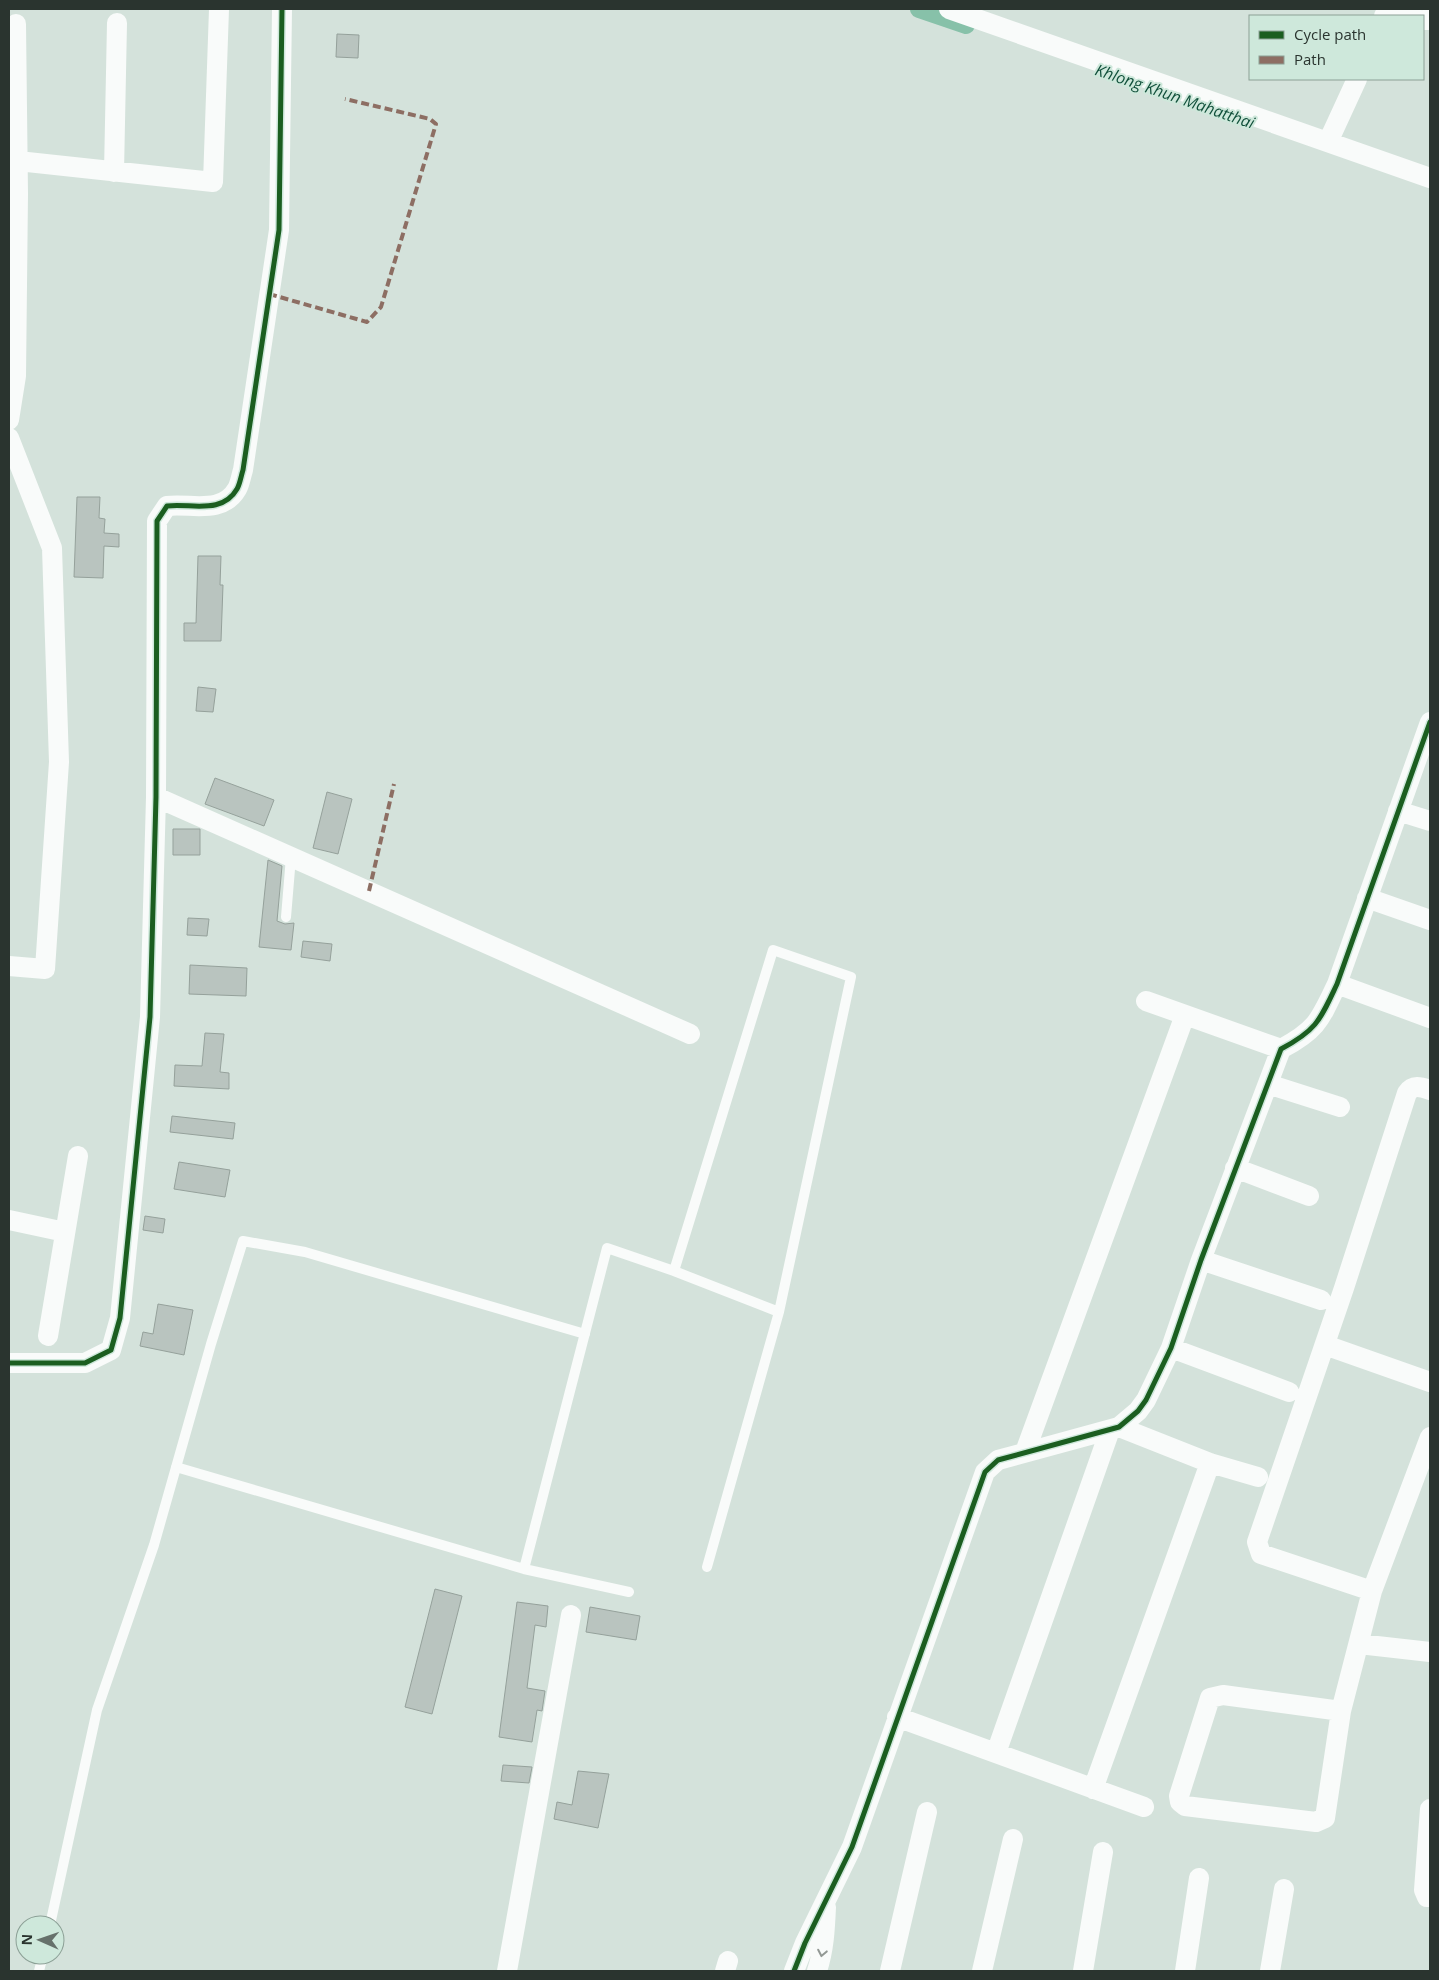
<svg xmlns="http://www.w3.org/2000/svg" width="1439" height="1980" font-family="'Open Sans',sans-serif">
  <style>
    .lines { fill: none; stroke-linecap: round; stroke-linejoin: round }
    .canal { stroke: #87c1a9; stroke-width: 18 }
    .building { fill: #b9c4bf; stroke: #95a19b }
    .lane { stroke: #f9fbfa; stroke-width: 10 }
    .street { stroke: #f9fbfa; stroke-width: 20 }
    .quiet { stroke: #8d6e63; stroke-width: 4; stroke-dasharray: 8 4; stroke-linecap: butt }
    .cycleway-casing { stroke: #cee8db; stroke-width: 8 }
    .cycleway { stroke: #1b5e20; stroke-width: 5 }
    .oneway { stroke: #929894 }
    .labels { text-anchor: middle; stroke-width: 4; stroke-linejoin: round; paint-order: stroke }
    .water-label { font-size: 16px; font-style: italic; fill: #11503b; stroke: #cee8db }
  </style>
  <rect width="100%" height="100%" fill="#d4e2db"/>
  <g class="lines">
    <path class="canal" d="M919 9 966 25"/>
  </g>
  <path class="building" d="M337 34 359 35 358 58 336 57Z
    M77 497H100L99 518 105 519 104 533 119 534V547L104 546 103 578 74 577Z
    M198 556H221L220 585H223L221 641H184V623H196Z
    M198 687 216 689 213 712 196 711Z
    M215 778 274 800 264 826 205 804Z
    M327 792 352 799 338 854 313 848Z
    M173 829H200V855H173Z
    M268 860 282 866 277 921 285 924 294 923 291 950 259 947Z
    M188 918 209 919 207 936 187 935Z
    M303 941 332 944 330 961 301 957Z
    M190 965 247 968 246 996 189 994Z
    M205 1033 224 1034 220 1072 229 1073V1089L174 1086 175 1065 202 1066Z
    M172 1116 235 1123 233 1139 170 1132Z
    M179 1162 230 1170 225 1197 174 1189Z
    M145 1216 165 1219 163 1233 143 1230Z
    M158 1304 193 1310 184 1355 140 1346 143 1332 153 1334Z
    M435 1589 462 1596 432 1714 405 1707Z
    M517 1602 548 1606 546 1627 535 1625 527 1688 545 1691 542 1711 537 1710 532 1742 499 1737Z
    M590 1607 640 1616 636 1640 586 1632Z
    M503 1765 532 1767 529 1783 501 1781Z
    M578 1771 609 1774 598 1828 554 1819 557 1802 572 1805Z"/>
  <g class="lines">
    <path class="lane" d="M286 917 291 857
      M674 1271 773 950 851 977 779 1312 707 1567
      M176 1467 524 1569 629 1592
      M524 1569 607 1248 674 1271 779 1312
      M50 1925 97 1710 154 1545 211 1344 243 1241 305 1252 585 1334
      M39 1971 43 1955"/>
    <path class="street" d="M949 9 1430 178
      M1403 9 1413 16
      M1384 16 1388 9
      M1423 20H1430
      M1328 142 1357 79
      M18 161 213 182 219 9
      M114 172 117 23
      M9 420 16 376 18 194 16 24
      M9 438 52 548 59 762 45 969 9 966
      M156 797 690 1034
      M1398 811 1430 821
      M1367 898 1430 920
      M1337 984 1430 1018
      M1146 1001 1281 1049
      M1268 1084 1340 1107
      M1235 1168 1309 1196
      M9 1220 65 1232
      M1201 1260 1321 1300
      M48 1336 78 1156
      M1325 1345 1430 1382
      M1171 1348 1289 1392
      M9 1363H85L111 1350 120 1318 150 1017 156 797 157 521 167 506C191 503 222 515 237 489 240 484 241 476 243 470L279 230 282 9
      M1119 1427 1210 1463 1258 1477
      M1025 1452 1185 1015
      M1372 1591 1261 1554 1257 1542 1344 1288 1407 1093C1413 1084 1421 1087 1430 1090
      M1359 1644 1430 1652
      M1341 1711 1223 1695 1210 1698 1179 1796 1180 1802 1185 1806 1316 1822 1325 1818 1341 1711 1372 1591 1430 1437
      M897 1717 1144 1807
      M996 1753 1110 1430
      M1093 1789 1210 1463
      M1430 1809 1424 1890 1427 1897H1430
      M507 1971 571 1615
      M725 1971 728 1961
      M794 1971 805 1943 852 1847 985 1472 998 1460 1119 1427 1138 1411 1146 1400 1171 1348 1201 1260 1281 1049C1317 1030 1320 1020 1337 984L1430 722
      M817 1971C824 1950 825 1929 826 1907
      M890 1971 927 1812
      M982 1971 1013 1839
      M1083 1971 1103 1852
      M1185 1971 1199 1878
      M1270 1971 1284 1889"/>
    <path class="quiet" d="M269 294 367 322 381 307 436 124 430 119 345 99
      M369 891 394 784"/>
    <g class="cycleway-casing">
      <path id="cycleway" d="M9 1363H85L111 1350 120 1318 150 1017 156 797 157 521 167 506C191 503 222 515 237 489 240 484 241 476 243 470L279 230 282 9
        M794 1971 805 1943 852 1847 985 1472 998 1460 1119 1427 1138 1411 1146 1400 1171 1348 1201 1260 1281 1049C1317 1030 1320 1020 1337 984L1430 722"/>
    </g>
    <use href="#cycleway" class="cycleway"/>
  </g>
  <defs><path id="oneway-chevron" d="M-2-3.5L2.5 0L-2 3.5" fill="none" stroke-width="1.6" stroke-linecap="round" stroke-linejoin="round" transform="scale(1.25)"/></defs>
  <use class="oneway" href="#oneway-chevron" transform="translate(822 1953) rotate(101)"/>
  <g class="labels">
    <g class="water-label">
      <text transform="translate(1175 96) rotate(19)" y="6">Khlong Khun Mahatthai</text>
    </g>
  </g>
  <rect width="1439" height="1980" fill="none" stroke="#2a342f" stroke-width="20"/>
  <rect x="1249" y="15" width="175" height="65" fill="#cee8db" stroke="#8ca096"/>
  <rect x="1259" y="31" width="25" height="8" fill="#1b5e20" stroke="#8ca096"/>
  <text x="1294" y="40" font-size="15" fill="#2a342f">Cycle path</text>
  <rect x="1259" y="56" width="25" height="8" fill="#8d6e63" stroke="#8ca096"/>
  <text x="1294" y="65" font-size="15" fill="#2a342f">Path</text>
  <g transform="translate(40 1940) rotate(272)"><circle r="24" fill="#cee8db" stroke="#8ca096"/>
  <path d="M0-4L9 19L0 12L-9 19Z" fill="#66716b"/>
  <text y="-8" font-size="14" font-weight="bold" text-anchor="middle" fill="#2a342f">N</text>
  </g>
</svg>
